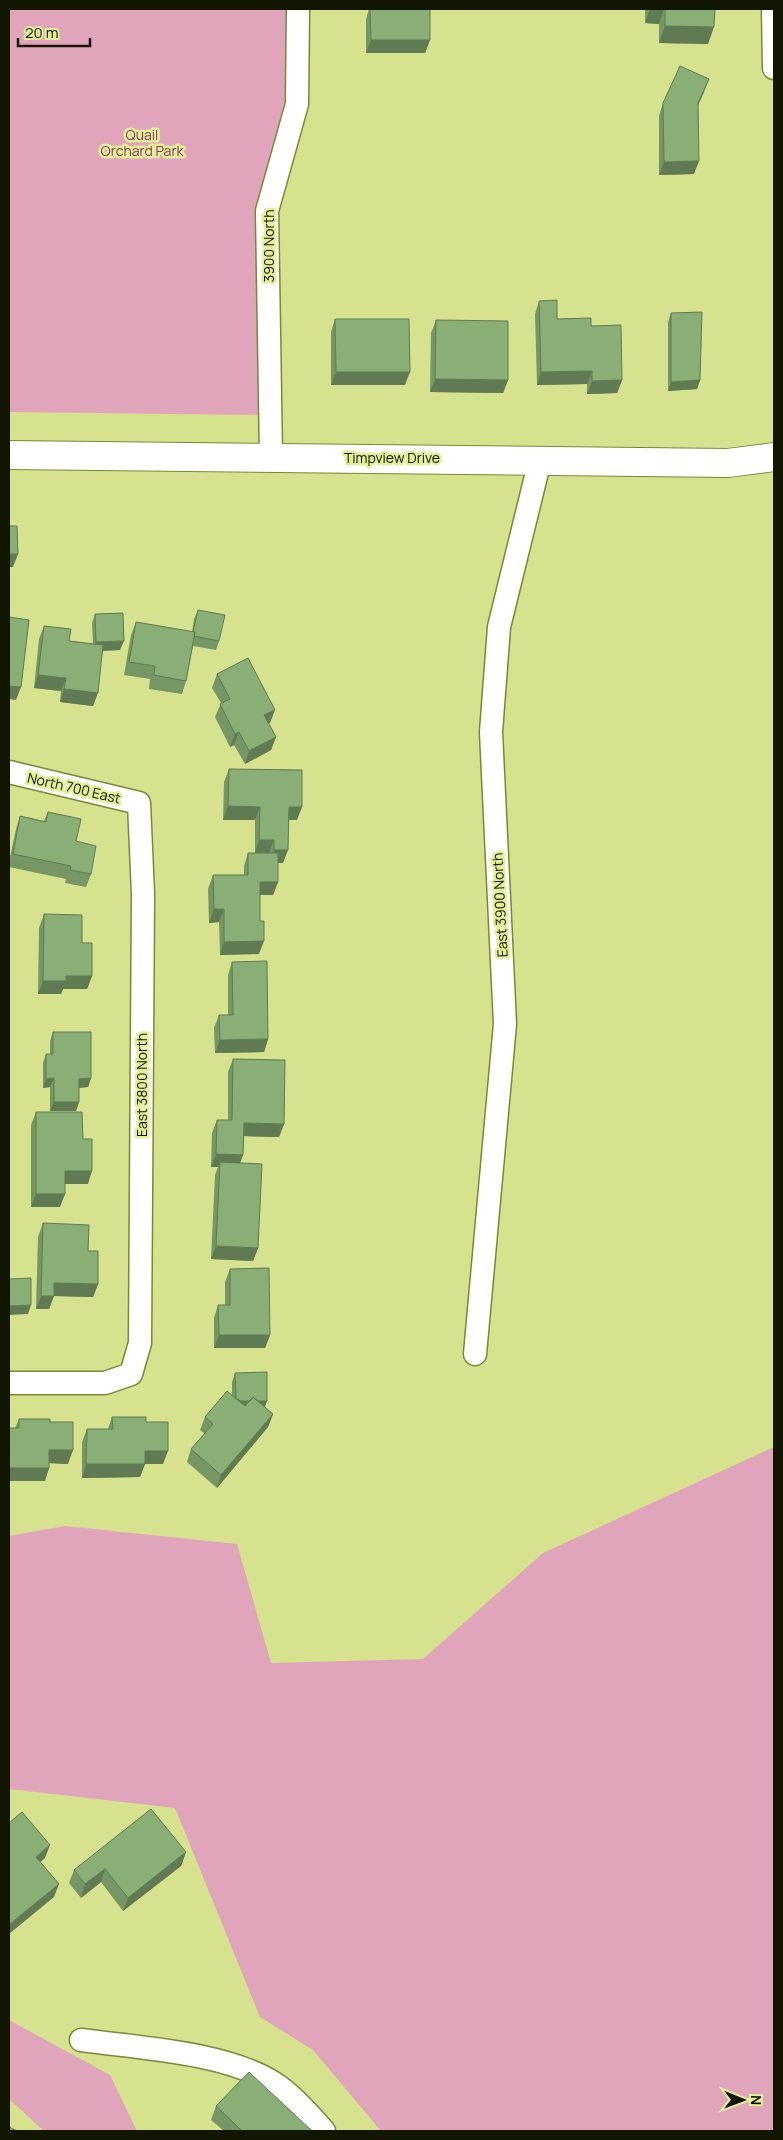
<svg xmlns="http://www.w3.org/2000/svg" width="783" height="2140" font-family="Manrope,sans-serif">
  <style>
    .green { fill: #e0a5bb }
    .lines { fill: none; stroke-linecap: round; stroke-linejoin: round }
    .minor-casing { stroke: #7d8733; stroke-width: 25 }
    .tertiary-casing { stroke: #7d8733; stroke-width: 30 }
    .minor { stroke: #fff; stroke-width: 22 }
    .tertiary { stroke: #fff; stroke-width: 28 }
    .wall { fill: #769665 }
    .shaded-wall { fill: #607a53 }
    .building { fill: #89ae76; stroke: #607a53 }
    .labels { text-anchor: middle; stroke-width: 5; stroke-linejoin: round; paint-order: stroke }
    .park-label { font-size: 14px; fill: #88365a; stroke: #e3ef9a }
    .street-label { font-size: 14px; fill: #121500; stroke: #e3ef9a }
  </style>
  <rect width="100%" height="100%" fill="#d6e28e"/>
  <path class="green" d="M9 9H292L291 103 261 212 265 415 9 412Z
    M774 1447V2131H381L313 2050 260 2017 175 1808 9 1789V1536L65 1526 237 1544 271 1663 423 1659 543 1553Z
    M9 2020 110 2075 137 2131H44L9 2099Z"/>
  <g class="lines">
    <g class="minor-casing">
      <path id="minor" d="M773 9 774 68
        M271 457 267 211 297 104 298 9
        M9 772 139 803 143 894 140 1343 131 1374 105 1383H9
        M475 1354 505 1024 491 732 499 627 540 460
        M81 2040C139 2048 225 2052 274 2083 290 2093 312 2117 324 2131"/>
    </g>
    <g class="tertiary-casing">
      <path id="tertiary" d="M9 455 728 463 774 457"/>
    </g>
    <use href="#minor" class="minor"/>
    <use href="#tertiary" class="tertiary"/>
  </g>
  <path class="wall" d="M369 9H430V40L425 53H366V19Z
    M645 9H715L708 44 659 43V24L645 23Z
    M704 92 698 105 694 174 659 175V116L663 103Z
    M539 301 557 319 591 326 622 380 617 393 587 394V384L537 385 535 314Z
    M671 313 700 380 697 389 668 391V322Z
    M335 319 405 385H331V332Z
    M436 320 508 380 503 393 430 392 431 333Z
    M198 610 219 641 216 650 193 646 186 681 182 694 149 689 150 679 124 675 131 635 136 622 192 632 194 619Z
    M95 614 120 650 103 651 93 706 60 702 61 691 34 688 39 639 44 626 69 641 93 644 92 623Z
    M217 674 270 723H269L276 737 271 750 245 764 234 745 230 747 215 717 221 703 212 688Z
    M229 769 297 820H289L283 863H278V882L273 895H260L259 954 220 955 219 922 209 923 208 889 213 875H244V866L248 853H255V820H223L224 782Z
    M48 812 76 841 91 874 86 887 65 883 66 879 9 867V862L16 829 20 816 44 821Z
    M44 914 82 943 92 976 87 989H63L61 994H38L39 928Z
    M232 962 268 1039 264 1052 215 1053 214 1028 219 1015H228V975Z
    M53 1032 91 1078 88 1087 79 1088V1102L76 1111H50V1087L43 1088V1063L46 1054H50V1041Z
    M233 1059 284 1124 279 1137 244 1136 243 1155 240 1163 258 1248 253 1261 211 1259 215 1175 218 1167H211L212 1133 217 1120H228V1072Z
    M36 1112 83 1139 88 1184H65L60 1207H31V1125Z
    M43 1223 88 1251 98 1284 93 1297 54 1296 49 1309H36L38 1237Z
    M230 1269 270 1335 265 1348H214V1318L218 1305H225V1282Z
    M235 1373 265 1407 273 1414 268 1427 217 1488 187 1462 191 1449 205 1434 200 1430 205 1417 232 1395V1382Z
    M112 1417 146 1422 163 1464H145L140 1477 82 1478V1442L87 1429H108Z
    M19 1419 50 1422 68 1464 49 1463 45 1481H9V1428H15Z
    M186 1852 181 1866 123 1911 101 1882 81 1898 69 1883 74 1870Z
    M216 2106 312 2131H224L211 2120Z"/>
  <path class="shaded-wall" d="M650 9H664L659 24 645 23Z
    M665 26 714 27 708 44 659 43Z
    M371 40H430L425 53H366Z
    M709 79 704 92 693 116 698 103Z
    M699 161 694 174 659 175 664 162Z
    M592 371 587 384 537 385 541 372Z
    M336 372H410L405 385H331Z
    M435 379 508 380 503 393 430 392Z
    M622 380 617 393 587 394 592 381Z
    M700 380 697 389 668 391 671 382Z
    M9 554H18L13 567H9Z
    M124 641 120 650 93 651 96 642Z
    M38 675 66 678 61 691 34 688Z
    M9 686 21 687 16 700 9 699Z
    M64 689 98 693 93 706 60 702Z
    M275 710 270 723 260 728 264 715Z
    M239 732 234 745 230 747 235 734Z
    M276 737 271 750 245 764 249 751Z
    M228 806 260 807 255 820H223Z
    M289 807H302L297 820H284Z
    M259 840H274L269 853H255Z
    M274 850H288L283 863H269Z
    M260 882H278L273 895H255Z
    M214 909H224L219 922 209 923Z
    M264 941 259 954 220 955 224 942Z
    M66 976H92L87 989H63L61 994H38L43 981Z
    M268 1039 264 1052 215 1053 220 1040Z
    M54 1078 50 1087 43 1088 46 1079Z
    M91 1078 88 1087 76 1088 79 1079Z
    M54 1102H79L76 1111H50Z
    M244 1123 284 1124 279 1137 239 1136Z
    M216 1154 243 1155 238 1168 220 1162 218 1167H211Z
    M65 1171H92L88 1184H60Z
    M36 1194H65L60 1207H31Z
    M216 1246 258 1248 253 1261 211 1259Z
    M54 1283 98 1284 93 1297 54 1296 49 1309H36L41 1296Z
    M31 1305 28 1314 9 1315V1306Z
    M219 1335H270L265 1348H214Z
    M236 1401H267L264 1410H233Z
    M273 1414 268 1427 217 1488 221 1475Z
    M49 1450H73L68 1464 45 1463Z
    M145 1451H168L163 1464H140Z
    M86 1464H145L140 1477 82 1478Z
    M9 1468H49L45 1481H9Z
    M50 1845 45 1858 31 1870 36 1857Z
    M186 1852 181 1866 123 1911 128 1898Z
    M105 1869 101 1882 81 1898 85 1884Z
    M59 1884 54 1897 9 1934V1928L10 1924Z"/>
  <path class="building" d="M370 9H430V40H371Z
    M665 9H715L714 27 665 26Z
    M680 66 709 79 698 103 699 161 664 162 663 103Z
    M557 300V319L591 318V326L621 325 622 380 592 381V371L541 372 539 301Z
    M702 312 700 380 671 382V313Z
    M335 319H409L410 372H336Z
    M436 320 508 321V380L435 379Z
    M9 492V526H17L18 554H9Z
    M198 610 225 615 219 641 194 636 195 632H193Z
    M123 613 124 641 96 642 95 614Z
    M9 617 29 620 21 687 9 686Z
    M136 622 195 632 186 681 154 675 155 666 129 662Z
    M44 626 71 629 69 641 103 645 98 693 64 689 66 678 38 675Z
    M248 658 275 710 264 715 276 737 249 751 239 732 235 734 220 704 230 699 217 674Z
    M229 769 302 770V807H289L288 850H274V840H259L260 807 228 806Z
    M48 812 81 819 76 841 96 846 91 874 70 870 71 866 13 854 20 816 46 822Z
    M248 853H278V882H260V921H264V941L224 942V909H214L213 875H248Z
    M44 914 82 915V943H92V976H66V981H43Z
    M267 961 268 1039 220 1040 219 1015H233L232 962Z
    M53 1032H91V1078L79 1079V1102H54V1078L46 1079V1054H53Z
    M233 1059 285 1060 284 1124 244 1123 243 1155 216 1154 217 1120H232Z
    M36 1112H82L83 1139H92V1171H65V1194H36Z
    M220 1162 262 1164 258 1248 216 1246Z
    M43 1223 89 1225 88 1251H98V1284L54 1283V1296H41Z
    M269 1268 270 1335H219L218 1305H230V1269Z
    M31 1278V1305L9 1306V1279Z
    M267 1372V1401H257L253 1397 250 1401H240L236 1398 235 1373Z
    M227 1391 245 1406 253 1397 273 1414 221 1475 191 1449 213 1424 205 1417Z
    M112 1417H146V1422H168V1451H145V1464H86L87 1429H113Z
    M19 1419H50V1422H73V1450H49V1468H9V1428H19Z
    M151 1809 186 1852 128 1898 105 1869 85 1884 74 1870Z
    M22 1812 50 1845 36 1857 59 1884 10 1924 9 1922V1823Z
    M249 2072 312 2131H242L216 2106Z
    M9 2127 17 2131H9Z"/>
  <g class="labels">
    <g class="park-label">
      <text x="142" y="140">Quail<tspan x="142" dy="16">Orchard Park</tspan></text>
    </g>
    <g class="street-label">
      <text transform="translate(269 246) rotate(-90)" y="5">3900 North</text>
      <text x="392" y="463">Timpview Drive</text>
      <text transform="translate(74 788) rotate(13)" y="5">North 700 East</text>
      <text transform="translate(500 905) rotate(-93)" y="5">East 3900 North</text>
      <text transform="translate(142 1085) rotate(-90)" y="5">East 3800 North</text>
    </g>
  </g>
  <rect width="783" height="2140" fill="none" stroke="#121500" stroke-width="20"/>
  <g transform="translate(743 2100) rotate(91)" stroke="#e3ef9a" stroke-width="4" paint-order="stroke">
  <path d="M0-4L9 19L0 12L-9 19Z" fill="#121500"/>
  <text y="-8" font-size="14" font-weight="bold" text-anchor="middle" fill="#121500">N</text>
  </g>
  <path d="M18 38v8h72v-8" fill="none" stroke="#121500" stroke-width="2.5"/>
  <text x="25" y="38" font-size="15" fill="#121500" stroke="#e3ef9a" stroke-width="4" paint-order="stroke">20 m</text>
</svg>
